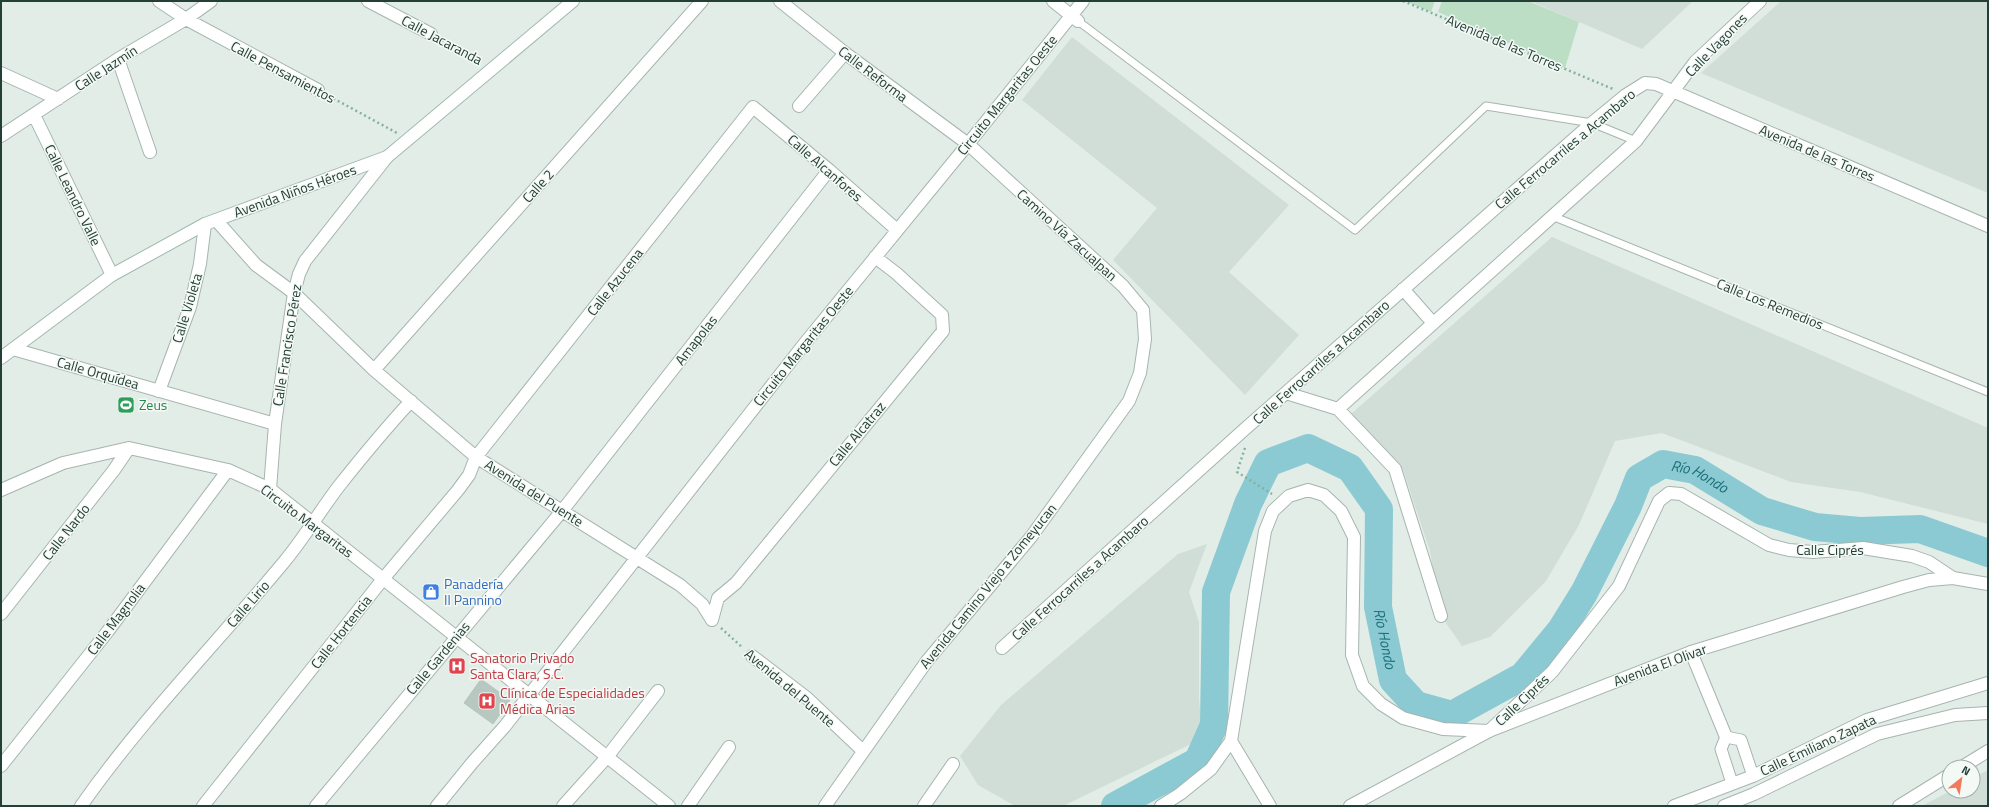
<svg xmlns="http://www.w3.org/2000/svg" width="1989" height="807" font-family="'Titillium Web',sans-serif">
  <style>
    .built { fill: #d1ddd7 }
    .green { fill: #bcdec4 }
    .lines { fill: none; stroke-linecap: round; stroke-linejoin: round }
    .river { stroke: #8bcad2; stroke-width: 28 }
    .building { fill: #b8c8c1; stroke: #b5c7bf }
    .service-casing { stroke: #a6b5af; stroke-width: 9 }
    .pedestrian-casing { stroke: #a6b5af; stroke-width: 13 }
    .minor-casing { stroke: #a6b5af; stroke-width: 14 }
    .tertiary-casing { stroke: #a6b5af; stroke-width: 14 }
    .secondary-casing { stroke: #a1b9b0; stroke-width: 14 }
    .path { stroke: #84b1a0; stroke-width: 2.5; stroke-dasharray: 2 3; stroke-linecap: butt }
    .service { stroke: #fff; stroke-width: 7 }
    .pedestrian { stroke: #fff; stroke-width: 11 }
    .minor { stroke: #fff; stroke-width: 12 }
    .tertiary { stroke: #fff; stroke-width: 12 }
    .secondary { stroke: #fff; stroke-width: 12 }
    .labels { text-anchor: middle; stroke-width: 3; stroke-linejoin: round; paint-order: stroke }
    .street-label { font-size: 14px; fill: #233f36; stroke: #f4f9f6 }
    .leisure-label { font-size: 14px; fill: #27864d; stroke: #f4f9f6; text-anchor: start }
    .shop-label { font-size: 14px; fill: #366cbe; stroke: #f4f9f6; text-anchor: start }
    .health-label { font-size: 14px; fill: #be3a42; stroke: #f4f9f6; text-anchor: start }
    .water-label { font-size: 15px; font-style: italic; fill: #1c707b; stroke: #f4f9f6 }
  </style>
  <rect width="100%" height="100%" fill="#e3ede8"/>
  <path class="built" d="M1530 1H1693L1642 49Z
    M1781 1H1988V193L1701 73Z
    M1072 37 1289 205 1229 272 1299 335 1245 395 1113 260 1157 208 1022 100Z
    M1552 237 1988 428V524L1860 492 1791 482 1662 433 1615 441 1579 525 1546 581 1490 637 1462 646 1441 616 1430 551 1403 470 1351 414Z
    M1207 544 1189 592 1199 622V698L1201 723 1193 743 1063 806H1015L978 785 960 756 1001 705 1178 554Z
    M1988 770V806H1922L1950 791H1973V778Z"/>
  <path class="green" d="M1405 1H1435L1431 12Z
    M1442 1H1528L1579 22 1565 68 1438 12Z"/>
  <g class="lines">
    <path class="river" id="s1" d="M1115 806 1198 761 1214 725 1216 592 1248 504 1268 463 1308 448 1350 468 1379 509 1378 607 1393 680 1416 705 1452 715 1523 676 1561 630 1584 593 1628 506 1639 478 1663 464 1695 470 1762 511 1815 527 1860 531 1920 529 1988 553"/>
  </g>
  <path class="building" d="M481 679 510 700 493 724 464 703Z"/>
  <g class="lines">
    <g class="service-casing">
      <path id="service" d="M1078 21 1355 230 1486 106 1592 123 1636 141
        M1552 216 1988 392"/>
    </g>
    <g class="pedestrian-casing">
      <path id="pedestrian" d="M1732 783 1721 749 1726 737 1741 740 1753 776"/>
    </g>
    <g class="minor-casing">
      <path id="minor" d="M159 1 186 19 318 90
        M368 1 431 34
        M1053 1 1078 21
        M118 59 150 152
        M1 73 58 99
        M799 106 845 53
        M34 115 112 275
        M1 136 118 59 186 19 211 1
        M216 220 256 265 294 293 374 370 476 457 680 585 702 604 712 620
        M1403 289 1433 323
        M374 370 702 1
        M159 391 190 307 200 264 205 224
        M1286 393 1338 409 1395 469 1441 616
        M1338 409 1636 141 1695 62 1760 1
        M1 490 63 463 129 448 228 470 270 489
        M1 614 114 470 129 448
        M712 620 718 598 736 583 943 331 942 315 896 273 875 257
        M1002 648 1246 428 1592 123 1626 95 1645 83 1656 84 1988 226
        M1691 652 1726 737
        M752 656 807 698 863 751
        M1231 741 1270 806
        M1 766 108 631 228 470
        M1962 767 1988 751
        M81 806C142 719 217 643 284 562 304 538 320 511 339 486 362 457 386 428 411 401
        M203 806 383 579 458 490 469 475 476 457 753 107 829 170 897 230
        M316 806 562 511 829 170
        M437 806 472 763 505 726 805 343 968 144 1083 1
        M563 806 607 757 658 691
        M688 806 729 747
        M924 806 953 764
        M1161 806 1180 794 1211 769 1231 741 1265 531 1273 511 1289 496 1308 490 1324 495 1341 511 1354 537 1352 655 1363 686 1381 704 1403 718 1443 729 1489 731 1552 672 1619 586 1659 501 1669 493 1681 494 1769 545 1789 550 1813 552 1863 548 1912 556 1929 562 1953 578
        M1674 806 1753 776 1867 720 1988 683
        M1724 806 1754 794 1877 734 1955 715 1988 713
        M1899 806 1949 775"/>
    </g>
    <g class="tertiary-casing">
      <path id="tertiary" d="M780 1 845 53 968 144 1123 286 1143 310 1145 339 1140 373 1129 401 1031 537 927 661 825 806
        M387 157 305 261 299 274 294 293 275 424 270 489 669 806
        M13 349 275 424
        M1350 806 1489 731 1691 652 1903 587 1929 580 1953 578 1988 584"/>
    </g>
    <g class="secondary-casing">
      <path id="secondary" d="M1 358 112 275 205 224 387 157 573 1"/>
    </g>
    <path class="path" d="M1403 1 1613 89
      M442 40 481 61
      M329 96 397 133
      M1245 448 1237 472 1272 494
      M721 628 743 648"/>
    <use href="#service" class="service"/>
    <use href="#pedestrian" class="pedestrian"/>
    <use href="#minor" class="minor"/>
    <use href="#tertiary" class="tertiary"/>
    <use href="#secondary" class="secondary"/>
  </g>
  <defs>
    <g id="stadium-square" transform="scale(0.9)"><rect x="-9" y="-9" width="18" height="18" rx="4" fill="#2e9e5b" stroke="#f4f9f6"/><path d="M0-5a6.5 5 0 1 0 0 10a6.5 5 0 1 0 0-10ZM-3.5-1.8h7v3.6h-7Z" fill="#fff"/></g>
    <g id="shop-square" transform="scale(0.9)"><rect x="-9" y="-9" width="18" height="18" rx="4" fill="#3f7fe0" stroke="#f4f9f6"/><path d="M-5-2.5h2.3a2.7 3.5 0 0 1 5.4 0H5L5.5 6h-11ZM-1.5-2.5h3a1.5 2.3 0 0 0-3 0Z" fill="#fff"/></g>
    <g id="hospital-square" transform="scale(0.9)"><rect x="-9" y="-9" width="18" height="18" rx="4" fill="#e0444e" stroke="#f4f9f6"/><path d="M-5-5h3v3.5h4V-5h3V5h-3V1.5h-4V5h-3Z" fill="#fff"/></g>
  </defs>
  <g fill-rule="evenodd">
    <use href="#stadium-square" x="126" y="405"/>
    <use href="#shop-square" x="431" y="592"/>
    <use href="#hospital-square" x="457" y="666"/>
    <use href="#hospital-square" x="487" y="701"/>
  </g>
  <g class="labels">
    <g class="street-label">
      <text transform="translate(442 40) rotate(28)" y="5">Calle Jacaranda</text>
      <text transform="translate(1504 43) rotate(23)" y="5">Avenida de las Torres</text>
      <text transform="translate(1716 45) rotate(-46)" y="5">Calle Vagones</text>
      <text transform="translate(106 68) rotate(-33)" y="5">Calle Jazmín</text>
      <text transform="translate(283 72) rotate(28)" y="5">Calle Pensamientos</text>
      <text transform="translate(873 74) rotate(37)" y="5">Calle Reforma</text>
      <text transform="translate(1007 95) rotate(-51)" y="5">Circuito Margaritas Oeste</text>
      <text transform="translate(1565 149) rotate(-40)" y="5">Calle Ferrocarriles a Acambaro</text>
      <text transform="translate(1817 153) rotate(23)" y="5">Avenida de las Torres</text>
      <text transform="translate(825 168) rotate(41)" y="5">Calle Alcanfores</text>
      <text transform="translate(538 186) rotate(-48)" y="5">Calle 2</text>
      <text transform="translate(295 191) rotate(-20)" y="5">Avenida Niños Héroes</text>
      <text transform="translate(73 195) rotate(64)" y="5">Calle Leandro Valle</text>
      <text transform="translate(1067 235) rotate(42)" y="5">Camino Vía Zacualpan</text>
      <text transform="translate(615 282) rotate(-52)" y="5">Calle Azucena</text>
      <text transform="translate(1770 304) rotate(22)" y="5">Calle Los Remedios</text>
      <text transform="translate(187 308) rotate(-73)" y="5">Calle Violeta</text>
      <text transform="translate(696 340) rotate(-52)" y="5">Amapolas</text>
      <text transform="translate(287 345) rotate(-81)" y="5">Calle Francisco Pérez</text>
      <text transform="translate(803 346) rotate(-51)" y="5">Circuito Margaritas Oeste</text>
      <text transform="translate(1321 362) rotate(-42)" y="5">Calle Ferrocarriles a Acambaro</text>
      <text transform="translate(98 373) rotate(16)" y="5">Calle Orquídea</text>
      <text transform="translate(857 434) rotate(-50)" y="5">Calle Alcatraz</text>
      <text transform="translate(534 493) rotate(32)" y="5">Avenida del Puente</text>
      <text transform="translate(307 521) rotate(37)" y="5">Circuito Margaritas</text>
      <text transform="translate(66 532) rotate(-52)" y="5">Calle Nardo</text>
      <text x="1830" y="555">Calle Ciprés</text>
      <text transform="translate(1080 578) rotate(-42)" y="5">Calle Ferrocarriles a Acambaro</text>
      <text transform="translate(988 586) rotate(-51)" y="5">Avenida Camino Viejo a Zomeyucan</text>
      <text transform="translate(248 604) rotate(-49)" y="5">Calle Lirio</text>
      <text transform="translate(116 619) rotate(-53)" y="5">Calle Magnolia</text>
      <text transform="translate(341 632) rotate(-52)" y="5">Calle Hortencia</text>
      <text transform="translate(438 658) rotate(-50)" y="5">Calle Gardenias</text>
      <text transform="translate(1660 665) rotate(-20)" y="5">Avenida El Olivar</text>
      <text transform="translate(790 688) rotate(40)" y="5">Avenida del Puente</text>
      <text transform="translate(1522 700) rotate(-43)" y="5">Calle Ciprés</text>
      <text transform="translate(1818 745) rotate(-25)" y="5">Calle Emiliano Zapata</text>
    </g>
    <g class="leisure-label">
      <text x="139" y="410">Zeus</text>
    </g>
    <g class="shop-label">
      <text x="444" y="589">Panadería<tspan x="444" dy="16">Il Pannino</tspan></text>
    </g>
    <g class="health-label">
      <text x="470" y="663">Sanatorio Privado<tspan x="470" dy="16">Santa Clara, S.C.</tspan></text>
      <text x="500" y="698">Clínica de Especialidades<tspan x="500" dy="16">Médica Arias</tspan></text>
    </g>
    <g class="water-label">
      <text dy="5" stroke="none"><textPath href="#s1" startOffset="1168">Río Hondo</textPath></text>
      <text dy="5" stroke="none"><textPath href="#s1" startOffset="676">Río Hondo</textPath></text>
    </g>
  </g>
  <rect width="1989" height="807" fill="none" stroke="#233f36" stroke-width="4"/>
  <g transform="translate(1961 779) rotate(30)"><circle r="19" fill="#f4f9f6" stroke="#a0afa9"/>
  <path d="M0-3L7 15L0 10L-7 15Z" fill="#f27a5c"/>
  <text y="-6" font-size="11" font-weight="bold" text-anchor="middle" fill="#233f36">N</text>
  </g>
</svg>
